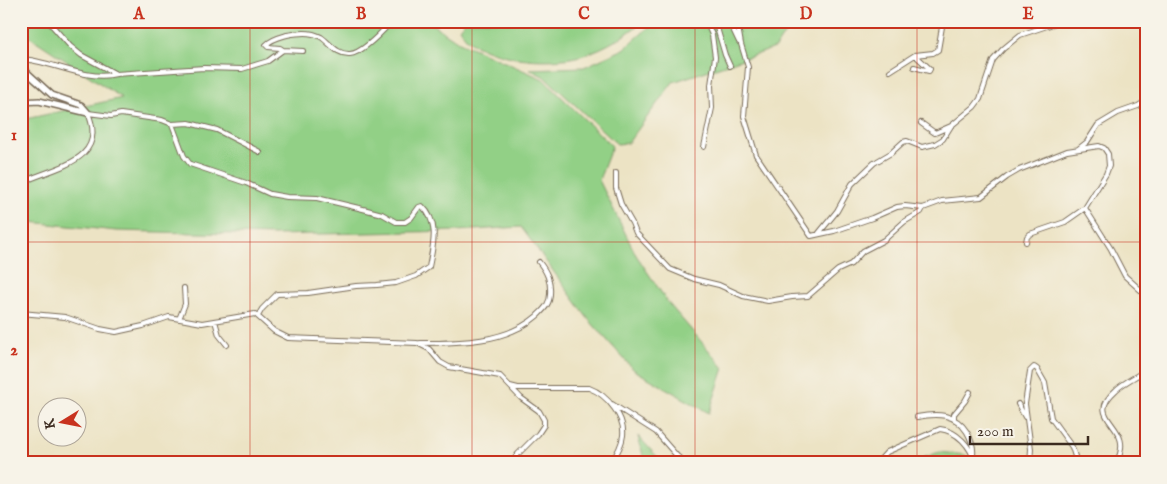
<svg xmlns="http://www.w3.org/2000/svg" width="1167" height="484" font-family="'IM FELL English',serif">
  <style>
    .green { fill: #92d086; stroke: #667d52 }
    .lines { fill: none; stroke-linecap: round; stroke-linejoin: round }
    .street-casing { stroke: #796b58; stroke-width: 6 }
    .secondary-casing { stroke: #796b58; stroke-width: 8 }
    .street { stroke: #fff; stroke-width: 4 }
    .secondary { stroke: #fff; stroke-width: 5 }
    .grid { fill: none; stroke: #c8321e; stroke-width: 1; stroke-opacity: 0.55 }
    .neatline { fill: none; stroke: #c8321e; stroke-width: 2 }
    .grid-label { font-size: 16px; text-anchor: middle; font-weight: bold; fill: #c8321e }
  </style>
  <rect width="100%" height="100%" fill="#f7f3e8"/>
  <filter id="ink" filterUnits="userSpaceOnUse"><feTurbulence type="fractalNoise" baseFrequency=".02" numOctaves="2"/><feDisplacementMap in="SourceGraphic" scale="10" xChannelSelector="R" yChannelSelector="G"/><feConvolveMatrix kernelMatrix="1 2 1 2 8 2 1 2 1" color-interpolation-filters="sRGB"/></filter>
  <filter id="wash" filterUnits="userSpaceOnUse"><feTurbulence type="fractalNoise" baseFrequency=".0096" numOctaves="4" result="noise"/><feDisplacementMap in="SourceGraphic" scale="20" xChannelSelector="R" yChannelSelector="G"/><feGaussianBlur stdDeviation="1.12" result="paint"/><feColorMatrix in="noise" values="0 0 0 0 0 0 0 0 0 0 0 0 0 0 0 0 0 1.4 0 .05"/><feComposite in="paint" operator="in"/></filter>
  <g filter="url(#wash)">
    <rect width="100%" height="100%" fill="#ece3c4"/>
    <path class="green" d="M21 21H427L457 41 543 79 612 146 599 180 636 255 669 304 724 368 709 413 634 370 589 320 521 227 456 231 275 235 117 231 30 222 21 224V120L122 98 21 31Z
      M465 21H643C627 35 608 46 587 54 555 65 497 61 468 40 465 38 462 32 459 28Z
      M656 21H793L776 47 764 52 673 82 628 143 617 144 545 77 529 69 584 67 624 49Z
      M638 436 663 463H645Z
      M939 452 966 455V463H909Z"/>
  </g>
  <g filter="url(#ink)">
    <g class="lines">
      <g class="street-casing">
        <path id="street" d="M48 21 70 46 81 55 116 74
          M715 21 725 55 730 66
          M729 21 739 42
          M737 21 741 44 748 67 744 116 756 155 811 236 834 231 872 218 897 207 905 206 923 208 942 201 981 197 1007 177 1019 170 1067 151 1099 146 1104 148 1108 154 1109 166 1106 174 1085 208 1065 222 1030 234 1027 237 1026 242
          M283 50 280 48 268 47 266 45C271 39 280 37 287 35 298 33 310 31 321 37 330 43 337 55 350 54 363 53 383 31 392 21
          M21 59C50 60 87 82 116 74L204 68 242 69 268 61 283 50 303 51
          M914 67 929 71 930 69 915 55
          M890 71 915 55 933 53 938 50 943 21
          M88 113 111 116 121 114 162 120 172 124 189 123 217 130 260 152
          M921 123 935 133 951 126
          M172 124 184 156 190 164 246 183 270 194 287 197 317 198 367 210 382 214 396 222H405L411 218 419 207 422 206C440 223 433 246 429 267L416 276 396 283 377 285 356 286 308 293 277 294 262 309 258 316
          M704 147 712 108 711 85 715 57 712 35 706 21
          M1078 149 1087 142 1098 125 1118 113 1138 106 1146 101
          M616 173V188L621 204 632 223 636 233 670 269 694 279 719 285 743 296 768 301 792 297 808 296 838 270 851 264 863 251 884 240 904 222 921 212 923 208
          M21 183C53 167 109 162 88 113
          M1085 208 1111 249 1125 276 1146 295
          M819 233 837 211 852 184 874 163 891 153 903 142 907 141 922 147 935 144 943 139 951 126 974 107 980 99 993 60 1003 49 1020 35 1062 21
          M21 313 65 317 100 329 116 332 143 326 169 317 202 323 255 314 274 331 288 338 417 343 429 349 440 362 449 367 500 376 521 398 539 411 544 420V425L538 434 518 454 512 463
          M179 319 185 304 184 288
          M215 321 219 335 227 345
          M420 343C459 343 506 343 537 316 544 309 550 304 550 294 551 281 547 272 539 262
          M510 386 518 388H589C600 392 607 398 614 408 629 428 624 443 611 463
          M612 404 656 432 677 456 686 463
          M1018 404 1025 417
          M917 417C937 413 955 413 967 432 971 439 974 447 973 455
          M954 419V414L965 401 970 392
          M420 463H446
          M877 463 887 452 940 429C957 431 971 446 975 463
          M1030 463 1031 449 1025 404 1030 371 1034 367 1037 369 1045 383 1051 418 1072 447 1077 463
          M1116 463C1138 424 1081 421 1116 390 1124 382 1136 377 1146 370"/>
      </g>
      <g class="secondary-casing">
        <path id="secondary" d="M21 67 52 95 81 105 88 113
          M21 102 39 101 88 113"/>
      </g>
      <use href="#street" class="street"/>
      <use href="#secondary" class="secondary"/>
    </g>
  </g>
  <path class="grid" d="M250 21V463M472 21V463M695 21V463M917 21V463M21 242H1146"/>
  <rect width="1167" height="484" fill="none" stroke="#f7f3e8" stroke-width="55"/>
  <g transform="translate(62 422) rotate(260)"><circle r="24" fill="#f7f3e8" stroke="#aca397"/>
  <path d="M0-4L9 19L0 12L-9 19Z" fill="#c8321e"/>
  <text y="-8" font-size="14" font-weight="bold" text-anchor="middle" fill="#3b2a1e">K</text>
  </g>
  <path d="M970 436v8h118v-8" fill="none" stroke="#3b2a1e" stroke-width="2.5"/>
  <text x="977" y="436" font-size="15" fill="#3b2a1e" stroke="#f7f3e8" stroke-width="4" paint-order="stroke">200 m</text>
  <rect x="28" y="28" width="1112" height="428" class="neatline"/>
  <g class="grid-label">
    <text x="139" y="19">A</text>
    <text x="361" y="19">B</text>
    <text x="584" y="19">C</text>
    <text x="806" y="19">D</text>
    <text x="1028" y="19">E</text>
    <text x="14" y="140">1</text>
    <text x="14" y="355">2</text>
  </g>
</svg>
